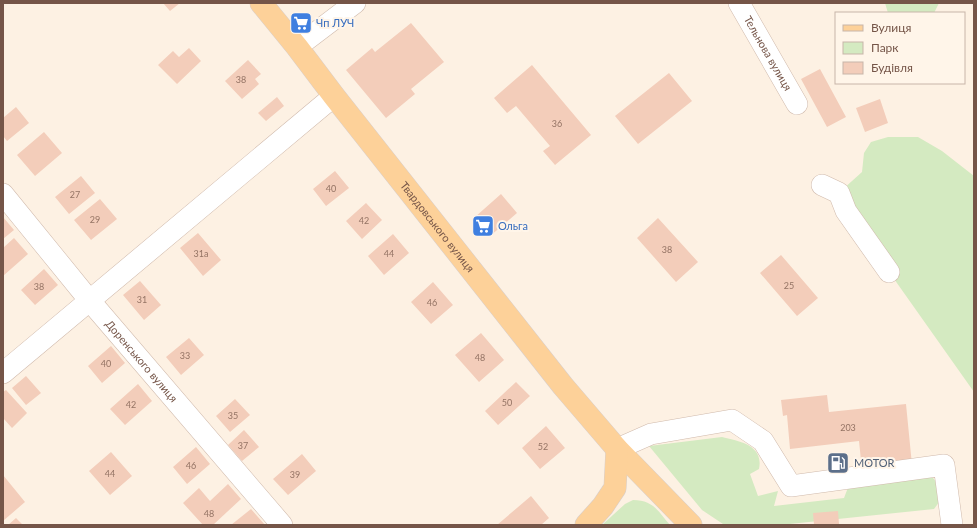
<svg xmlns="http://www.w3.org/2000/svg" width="977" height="528" font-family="Lato,sans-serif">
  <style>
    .green { fill: #d4eac1 }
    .building { fill: #f3cdba }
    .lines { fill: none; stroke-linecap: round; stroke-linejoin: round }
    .minor-casing { stroke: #d0baac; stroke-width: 22 }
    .major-casing { stroke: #d8cfcc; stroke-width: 23 }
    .minor { stroke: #fff; stroke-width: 21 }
    .major { stroke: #fdd199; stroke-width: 22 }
    .labels { text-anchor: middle; stroke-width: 4; stroke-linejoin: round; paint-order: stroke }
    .number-label { font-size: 9px; fill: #947364 }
    .shop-label { font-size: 11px; fill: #366cbe; stroke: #fff5e9; text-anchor: start }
    .street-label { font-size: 11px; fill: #755548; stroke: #fff5e9 }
    .service-label { font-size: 11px; fill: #4e5e75; stroke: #fff5e9; text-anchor: start }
  </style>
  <rect width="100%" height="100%" fill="#fdf1e3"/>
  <path class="green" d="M885 3H939L934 13H888Z
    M888 137H918L942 151 974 176V392L846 211 842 190 862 172 864 153 871 142Z
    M722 437C739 441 764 445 759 469L750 474 758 496 778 491 774 506 844 498 849 485 928 476 933 478 937 483 940 501 934 509 780 525 723 524 702 510 649 446Z
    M633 500C653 500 658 511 670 525H602L625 504Z"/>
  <path class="building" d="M163 3H180L170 11Z
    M411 23 444 62 411 89 415 94 386 118 346 70 372 48 375 52Z
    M189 48 201 61 177 84 158 65 173 51 179 57Z
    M248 60 261 74 255 79 259 84 242 99 225 81Z
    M532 65 591 135 555 165 543 151 550 146 516 106 507 113 494 98Z
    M820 69 846 117 827 127 801 79Z
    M669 73 692 101 638 144 615 116Z
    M277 97 284 106 266 121 258 113Z
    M880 99 888 123 865 132 856 108Z
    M16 107 29 123 7 141 3 136V118Z
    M44 132 62 153 35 176 17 155Z
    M335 171 349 188 326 206 313 189Z
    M81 176 95 193 69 214 55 197Z
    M501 194 517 213 490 236 475 217Z
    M100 199 117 219 91 240 74 220Z
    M366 203 382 220 362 239 346 221Z
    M3 217 14 230 3 239Z
    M658 218 698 262 676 282 637 238Z
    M198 233 221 260 203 276 180 248Z
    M393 234 409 253 384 275 368 256Z
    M14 238 28 254 3 276V248Z
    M781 255 818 298 797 316 760 273Z
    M44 269 58 285 35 305 21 290Z
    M140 281 161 305 144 320 123 295Z
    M433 282 453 305 431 324 411 302Z
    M481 333 504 360 479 382 455 355Z
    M189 338 204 355 181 375 166 357Z
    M111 346 125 363 102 383 88 366Z
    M26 376 41 393 26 405 12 388Z
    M516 382 530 396 498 425 485 411Z
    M138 384 152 401 125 425 110 409Z
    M6 390 27 413 12 428 3 418V392Z
    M827 395 829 412 906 404 912 465 862 470 859 441 790 449 787 415 783 416 781 400Z
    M235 399 250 415 230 432 216 416Z
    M546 426 565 448 540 469 522 448Z
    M244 430 259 447 242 461 228 445Z
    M196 447 210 464 187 484 173 467Z
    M111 452 132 476 110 495 89 471Z
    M302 454 316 471 288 495 273 479Z
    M3 475 25 502 3 521Z
    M228 484 241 499 213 525H203L183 503 199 488 210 501Z
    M531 496 549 518 541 525H497Z
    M251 509 265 525H231Z
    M838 511 839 524 814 525 813 513Z
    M16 518 23 525H8Z"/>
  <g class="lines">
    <g class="minor-casing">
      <g id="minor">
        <path id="s1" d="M739 3 797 104"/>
        <path d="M297 47 355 3"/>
        <path d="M822 185 839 193 846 211 889 272"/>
        <path id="s2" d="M3 194 90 301 282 525"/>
        <path d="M3 373 334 96"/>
        <path d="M617 449 651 434 732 420 763 441 791 486 944 465 952 525"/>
      </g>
    </g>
    <g class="major-casing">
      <g id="major">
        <path id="s3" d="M261 3 297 47 334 96 563 386 617 449 691 525"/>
        <path d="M586 525 603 506 615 488 617 449"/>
      </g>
    </g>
    <use href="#minor" class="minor"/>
    <use href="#major" class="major"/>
  </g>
  <defs>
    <g id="supermarket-square" transform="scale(1.15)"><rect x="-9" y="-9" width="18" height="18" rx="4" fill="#3f7fe0" stroke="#fff5e9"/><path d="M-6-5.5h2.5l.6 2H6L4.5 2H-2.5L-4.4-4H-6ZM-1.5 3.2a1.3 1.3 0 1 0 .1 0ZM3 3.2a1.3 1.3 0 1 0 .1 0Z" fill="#fff"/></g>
    <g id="fuel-square" transform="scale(1.15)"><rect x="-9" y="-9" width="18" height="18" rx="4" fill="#5c6f8a" stroke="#fff5e9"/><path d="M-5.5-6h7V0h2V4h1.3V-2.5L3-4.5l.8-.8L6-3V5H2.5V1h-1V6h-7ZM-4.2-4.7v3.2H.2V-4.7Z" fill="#fff"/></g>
  </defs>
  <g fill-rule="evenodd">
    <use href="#supermarket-square" x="301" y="23"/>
    <use href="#supermarket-square" x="483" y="226"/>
    <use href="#fuel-square" x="838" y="463"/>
  </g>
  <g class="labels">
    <g class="number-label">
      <text x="241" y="83">38</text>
      <text x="557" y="127">36</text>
      <text x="331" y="192">40</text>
      <text x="75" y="198">27</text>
      <text x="95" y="223">29</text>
      <text x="364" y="224">42</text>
      <text x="667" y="253">38</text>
      <text x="201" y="257">31а</text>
      <text x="389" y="257">44</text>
      <text x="789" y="289">25</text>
      <text x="39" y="290">38</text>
      <text x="142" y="303">31</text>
      <text x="432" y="306">46</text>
      <text x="185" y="359">33</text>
      <text x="480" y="361">48</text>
      <text x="106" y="367">40</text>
      <text x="507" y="406">50</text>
      <text x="131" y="408">42</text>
      <text x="233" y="419">35</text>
      <text x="848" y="431">203</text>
      <text x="243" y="449">37</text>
      <text x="543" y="450">52</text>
      <text x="191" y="469">46</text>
      <text x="110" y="477">44</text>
      <text x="295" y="478">39</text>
      <text x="209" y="517">48</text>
    </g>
    <g class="shop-label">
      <text x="316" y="27">Чп ЛУЧ</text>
      <text x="498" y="230">Ольга</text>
    </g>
    <g class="street-label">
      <text dy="4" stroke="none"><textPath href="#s1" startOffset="58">Тельнова вулиця</textPath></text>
      <text dy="4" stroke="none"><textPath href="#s3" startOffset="285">Твардовського вулиця</textPath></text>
      <text dy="4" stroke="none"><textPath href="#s2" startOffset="217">Доренського вулиця</textPath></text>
    </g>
    <g class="service-label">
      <text x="854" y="467">MOTOR</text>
    </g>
  </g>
  <rect width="977" height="528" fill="none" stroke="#755548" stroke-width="8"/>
  <rect x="835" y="12" width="130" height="72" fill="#fff5e9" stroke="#c8b5a9"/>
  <rect x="843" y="25" width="20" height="6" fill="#fdd199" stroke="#c8b5a9"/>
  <text x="871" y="32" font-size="12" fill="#755548">Вулиця</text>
  <rect x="843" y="42" width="20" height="12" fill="#d4eac1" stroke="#c8b5a9"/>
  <text x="871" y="52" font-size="12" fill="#755548">Парк</text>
  <rect x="843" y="62" width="20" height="12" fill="#f3cdba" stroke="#c8b5a9"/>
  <text x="871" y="72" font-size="12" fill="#755548">Будівля</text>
</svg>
